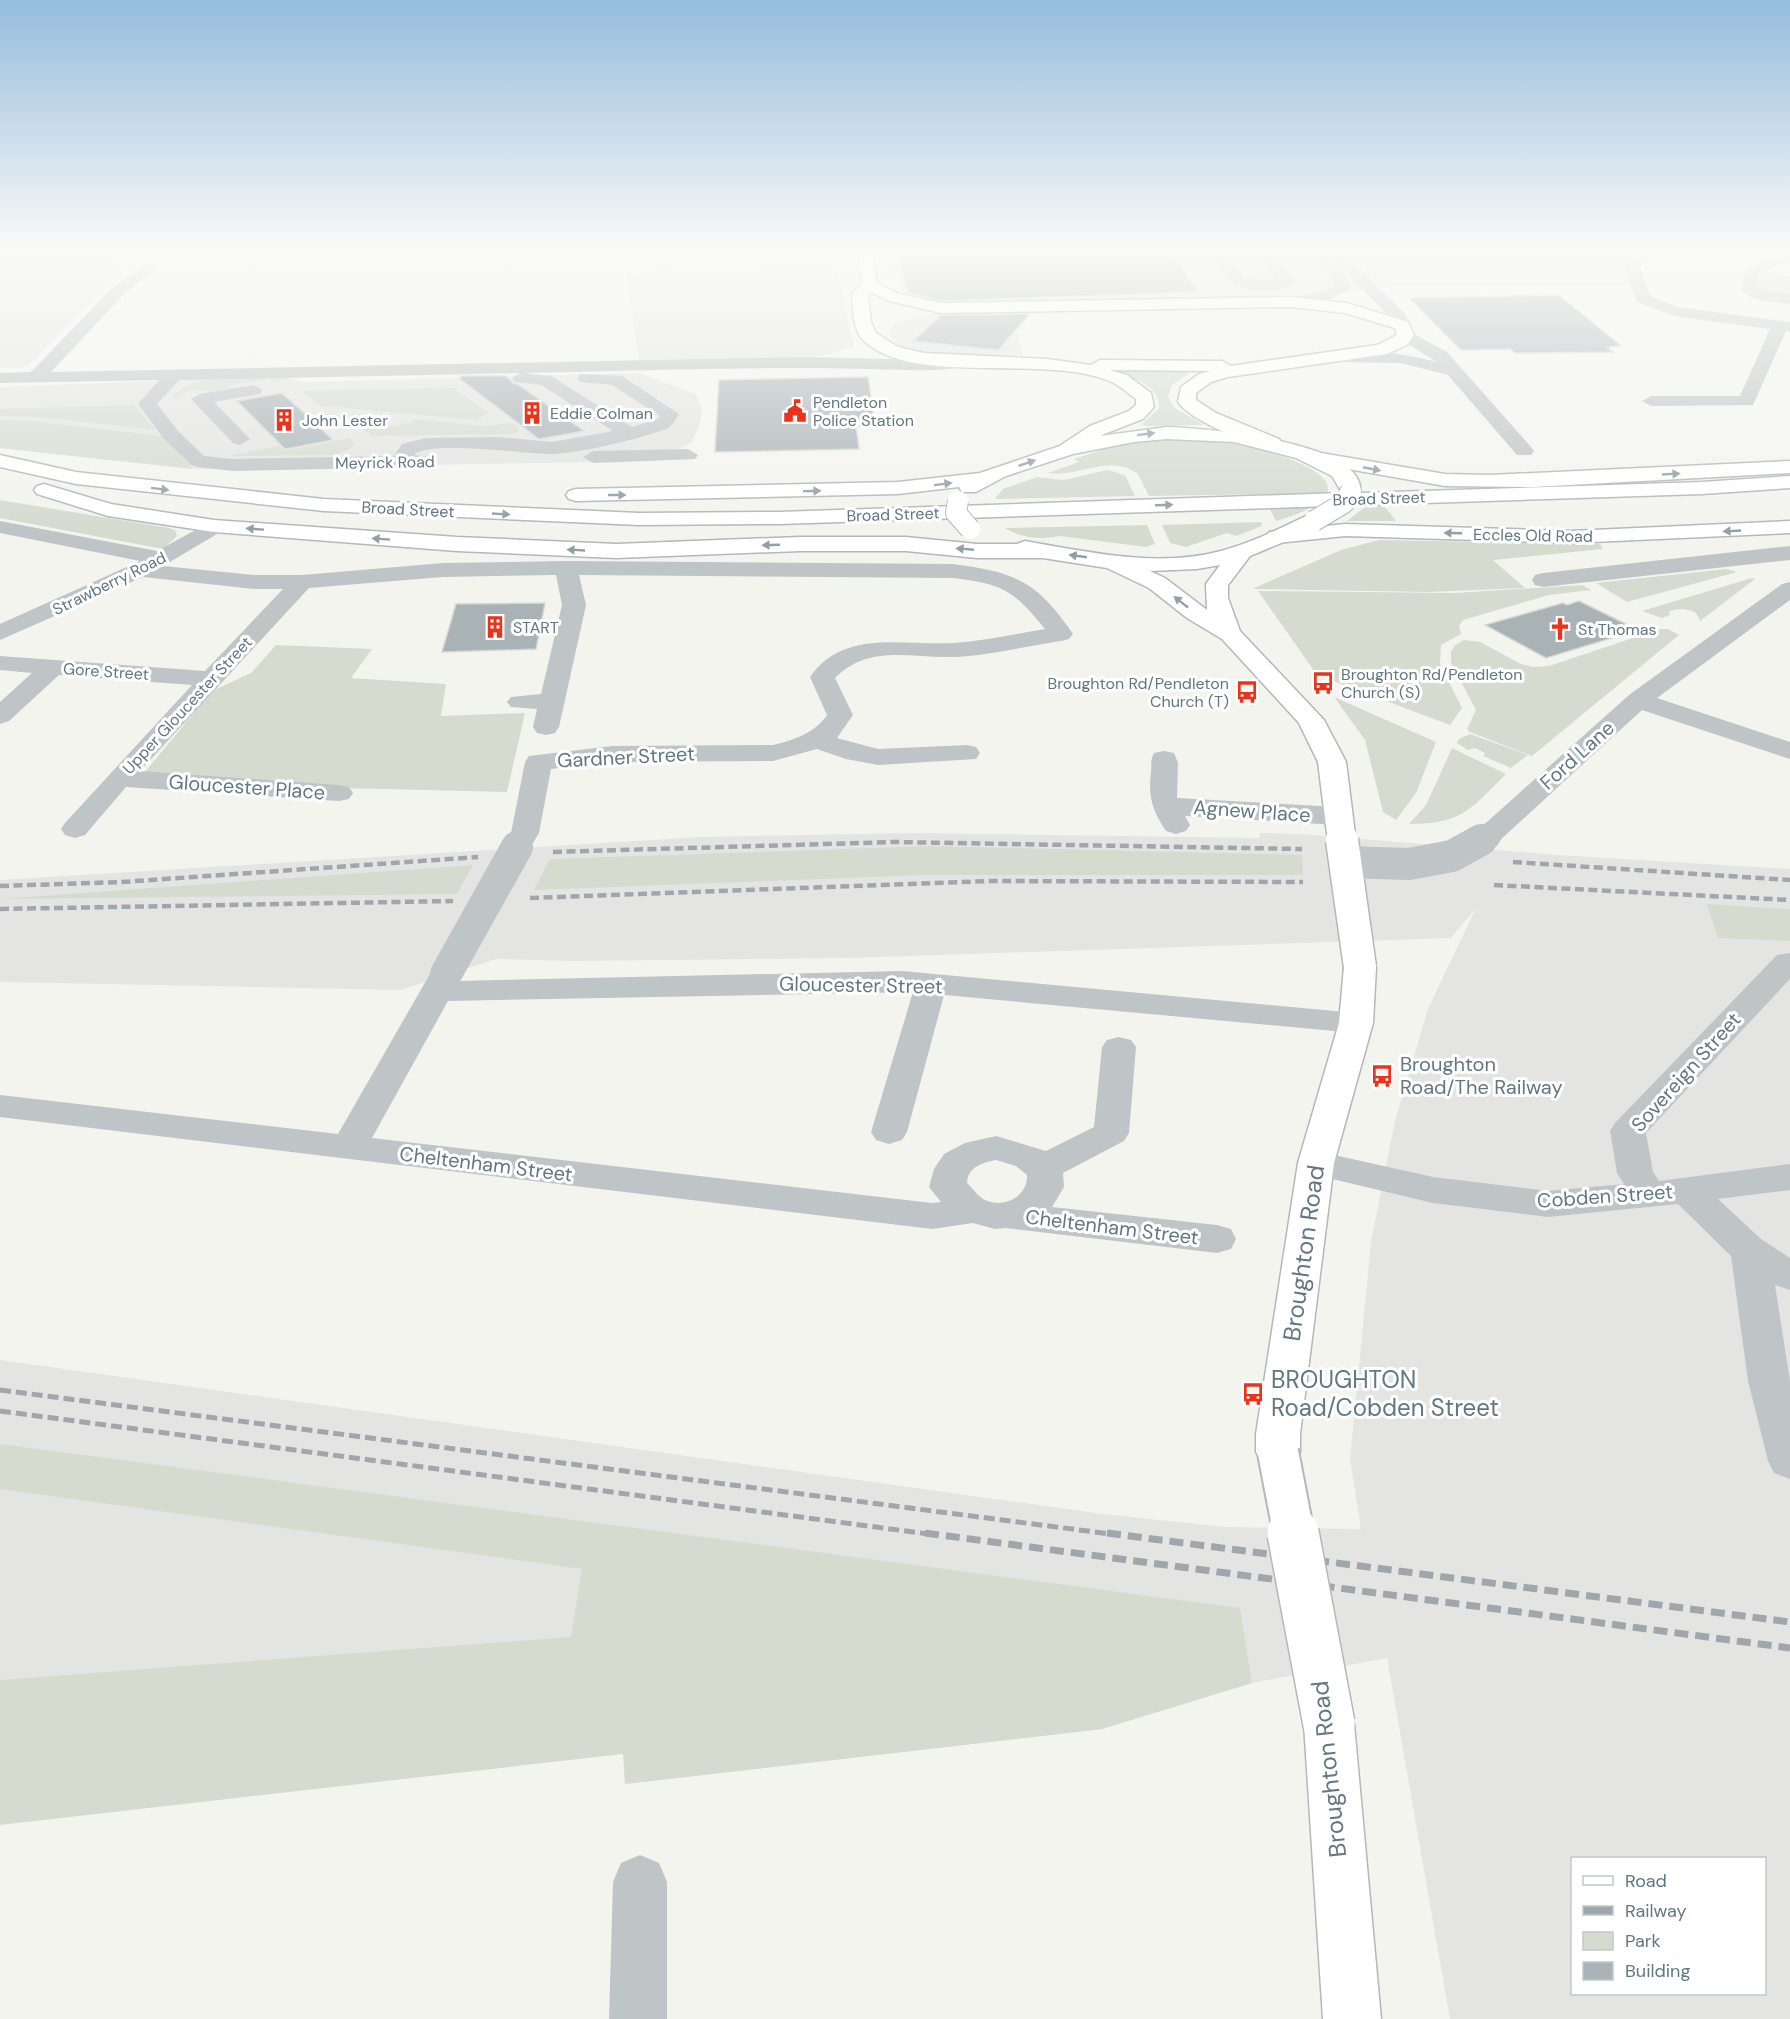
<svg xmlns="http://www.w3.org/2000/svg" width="1790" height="2019" font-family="'DM Sans',sans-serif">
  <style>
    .built { fill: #e4e5e3; fill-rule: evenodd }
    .green { fill: #d6dbd0 }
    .building { fill: #a9b3b6; stroke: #d5d5d3; stroke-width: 1.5 }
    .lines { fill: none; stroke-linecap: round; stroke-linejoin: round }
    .secondary-casing { stroke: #b1b8bb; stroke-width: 3 }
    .primary-casing { stroke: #b4b9bc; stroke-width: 3 }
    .highway-casing { stroke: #b4b8ba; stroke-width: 3 }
    .street { fill: #bfc4c6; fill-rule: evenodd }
    .secondary { fill: #fff; fill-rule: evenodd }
    .primary { fill: #fff; fill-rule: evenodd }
    .highway { fill: #fff; fill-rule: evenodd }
    .rail-far2 { stroke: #9fa7ac; stroke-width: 4.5; stroke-dasharray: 9 4.5; stroke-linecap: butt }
    .rail-far1 { stroke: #9fa7ac; stroke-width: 5; stroke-dasharray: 11 5; stroke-linecap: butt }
    .rail { stroke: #9fa7ac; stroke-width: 7; stroke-dasharray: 14 7; stroke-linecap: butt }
    .highway-bridge-far4-casing { stroke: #b4b8ba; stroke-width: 22; stroke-linecap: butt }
    .highway-bridge-far3-casing { stroke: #b4b8ba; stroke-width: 28; stroke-linecap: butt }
    .highway-bridge-far2-casing { stroke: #b4b8ba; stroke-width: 35; stroke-linecap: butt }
    .highway-bridge-far1-casing { stroke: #b4b8ba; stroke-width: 44; stroke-linecap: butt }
    .highway-bridge-casing { stroke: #b4b8ba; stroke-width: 54; stroke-linecap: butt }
    .street-bridge-far1 { stroke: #bfc4c6; stroke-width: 26 }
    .street-bridge { stroke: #bfc4c6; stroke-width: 32 }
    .highway-bridge-far4 { stroke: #fff; stroke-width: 20 }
    .highway-bridge-far3 { stroke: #fff; stroke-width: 26 }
    .highway-bridge-far2 { stroke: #fff; stroke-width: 32 }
    .highway-bridge-far1 { stroke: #fff; stroke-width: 40 }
    .highway-bridge { stroke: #fff; stroke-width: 51 }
    .oneway { fill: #91a0a8 }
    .labels { text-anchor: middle; stroke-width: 6; stroke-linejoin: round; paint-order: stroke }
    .far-poi-label { font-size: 16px; fill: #627782; stroke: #fff; text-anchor: start }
    .far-street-label { font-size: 16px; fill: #627782; stroke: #fff }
    .street-label { font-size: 20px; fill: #627782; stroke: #fff }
    .poi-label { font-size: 20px; fill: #627782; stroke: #fff; text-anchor: start }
    .near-street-label { font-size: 24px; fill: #627782; stroke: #fff }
    .near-poi-label { font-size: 24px; fill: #627782; stroke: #fff; text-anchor: start }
  </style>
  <rect width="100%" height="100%" fill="#f4f4ef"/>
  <path class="built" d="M0 246H110L102 254 129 264 27 367 0 368Z
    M890 246H1659L1629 260 1624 267 1632 286H1392L1290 299 932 303 903 293Z
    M836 265 854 346 823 356 639 361 626 273Z
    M1011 310 1023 355 984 357 932 354 900 347 888 333 895 324 920 315Z
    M639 373 696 394 702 410 699 426 692 442 654 461 193 469 0 448V387L215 379 289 378 303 382Z
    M914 833 1260 838 1259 833 1302 834 1558 855 1790 869V2019H1450L1387 1658 1252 1683 1102 1729 625 1784 624 1754 36 1678 0 1680V1360L1103 1514 1226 1527 1361 1529 1350 1459 1371 1242 1395 1121 1428 1009 1476 908 1451 938 848 958 570 961 496 959 401 990 0 982V880L701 837ZM1572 1858H1764V1994H1572Z"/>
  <path class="green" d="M1767 271 1790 277V292L1757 289V280Z
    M1101 368 1187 371 1190 373 1172 385 1168 397 1175 408 1204 425 1146 426 1142 424 1159 408C1162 382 1120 374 1101 368Z
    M289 378 273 383 269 379 227 386 230 391 212 394 207 390 181 392 182 395 172 399C191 371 258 376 289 378Z
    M457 388V391L489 413 475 420 343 408 345 406 321 407 302 391Z
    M133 405 156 430 40 417 0 416V409Z
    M380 416 391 417 384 422 390 427 414 422 412 419 484 426 512 423 520 429 514 434 373 436 354 423 364 418Z
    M0 420 30 421 162 436 193 469 0 448Z
    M351 438 354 445 348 450 332 455 229 456 279 446 284 451Z
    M1166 439C1189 440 1212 439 1235 444 1289 454 1390 488 1276 521L1262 494 1149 496 1138 474C1110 453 1078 478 1048 473L1079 462 1074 459 1114 446Z
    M1107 470 1125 475 1135 496 995 499 1003 489 1037 477 1064 480Z
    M1374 492 1396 521H1347L1365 507Z
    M0 500 169 528 175 530 177 536 163 549 0 518Z
    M1261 522 1262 526 1236 536 1227 533 1186 547 1170 543 1162 525Z
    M1147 525 1155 544 1146 547 1060 536C1042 540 1021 538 1005 528Z
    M1379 540 1600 544 1603 549 1493 560 1525 588 1428 592 1252 589 1341 550Z
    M1727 569 1737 572 1627 602 1596 583Z
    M1752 578 1755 579 1700 621 1696 613C1687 609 1678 607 1669 612L1670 615 1662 618 1642 611Z
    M1582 585 1591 590 1549 595 1463 620 1459 626 1461 634 1441 645 1440 664 1462 708 1450 725 1317 675 1258 591 1455 593Z
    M1660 629H1668L1679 635 1532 756 1470 732 1467 729 1476 710 1451 663V652L1455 645 1464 640 1480 642 1521 664 1533 667 1549 666Z
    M276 645 372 649 351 678 446 684 441 716 525 713 507 792 340 788 144 773 212 691 251 673Z
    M1334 697 1436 742 1416 793 1396 820 1383 812 1365 740Z
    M1470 734 1528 755 1511 768 1483 756 1485 753 1475 748 1468 750 1457 743 1459 739Z
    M1452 748 1506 774C1471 809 1462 824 1409 824L1426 805Z
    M932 846 1302 855 1303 875H924L534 890 550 859Z
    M473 865 457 894 0 899Z
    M1707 904 1790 909V941L1718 938Z
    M0 1444 1240 1608 1252 1683 1102 1729 625 1784 623 1754 0 1825V1680L571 1637 582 1569 0 1489Z"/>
  <path class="building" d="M896 246H1167L1198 292 941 301 907 292Z
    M1559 295 1621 346 1607 347 1613 352 1515 353 1510 349 1461 350 1409 298Z
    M1030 314 998 350 913 341 941 315Z
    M461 376H506L513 383 519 385 584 431 539 439 460 379Z
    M868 377 875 426H856L859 449 715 452 719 380Z
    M282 393 302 411 333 440 285 449 237 401Z
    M1579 601 1632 627 1622 630 1628 633 1546 658 1485 625 1563 603 1567 605Z
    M545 603 536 649 442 652 456 604Z"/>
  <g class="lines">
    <g class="secondary-casing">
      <path id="secondary" d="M857 246H871L877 283 900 294 941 303 1291 297 1347 303 1408 322 1414 335 1407 345 1387 354 1228 377 1211 382 1196 393V400L1216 413 1279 439 1282 443 1279 447 1272 449C1248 443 1192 422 1178 402L1181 387 1199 374 1210 371 1109 370 1127 375 1151 393 1154 407 1143 419 1104 434 1068 455 1058 449 1061 445 1090 426 1129 411 1136 405V399C1129 394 1121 387 1114 383 1049 352 914 388 864 341 852 329 853 309 852 293L862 284ZM871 292 889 301 941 313 1291 307 1345 313 1395 328 1397 335 1377 345 1231 366 1222 361 1100 360 1091 365 1047 359 924 353 898 347 876 333 871 322 868 294Z"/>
    </g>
    <g class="primary-casing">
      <path id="primary" d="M1315 452 1445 474 1490 475 1790 461V473L1533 487 1445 486 1308 462 1305 458Z
        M1790 521V533L1571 543 1345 536 1277 543 1269 542 1266 537 1269 532 1277 531 1345 524 1571 531Z"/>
    </g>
    <g class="highway-casing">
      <path id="highway" d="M1167 427C1201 428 1368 441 1360 493L1702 482 1790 476V488L1702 494 779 524 639 525 324 511 76 484 0 467V455L76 472 324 499 639 513 779 512 1342 493 1332 476 1296 458 1234 442 1167 439 1134 442 1073 454 1006 476 976 492H962L959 487 898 494 576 501 569 499 566 495 569 491 576 489 898 482 980 473 1060 446 1100 436Z
        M44 484 111 504 214 520 457 537 616 544 800 537H906L977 544H1017L1025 541C1089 552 1157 568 1221 551 1251 543 1279 529 1306 516H1322L1325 521 1322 526 1250 556 1228 585V598L1240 631 1324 720 1346 762 1355 834 1351 840 1341 843 1331 840 1327 834 1318 762 1299 723 1222 639 1187 618 1149 588 1107 568 1043 558H977L906 551H800L616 558 457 551 214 532 108 516 37 494 34 490 37 486ZM1220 565 1206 584 1207 610 1165 578 1150 571 1197 569Z
        M1360 957 1371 960 1376 967 1373 1023 1334 1163 1300 1434V1452L1293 1464 1278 1469 1263 1464 1256 1452V1434L1298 1163 1339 1023 1344 967 1349 960Z
        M1329 1701 1347 1708 1354 1724 1381 2019H1323L1304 1724 1311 1708Z"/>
    </g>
    <path class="street" d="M1204 246H1219L1245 279 1276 280 1251 246H1266L1295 281C1282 296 1251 290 1235 286Z
      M1309 246H1337L1404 313 1410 325 1408 328H1396L1391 318 1327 254H1324L1344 273 1351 287 1349 290 1325 301 1285 305 1283 302 1285 299 1321 292 1335 285 1332 278 1305 250Z
      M1673 246 1658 253 1640 267 1650 296 1677 307 1790 322V332L1786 331 1753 405 1651 406 1642 401 1651 396H1740L1770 329 1674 316 1637 302 1624 266 1648 247Z
      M1790 249V259L1758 275 1757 288 1790 294V304C1775 302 1752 302 1741 290L1746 270Z
      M151 261 156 263 159 266 156 269 124 294 51 372 805 357 927 360 963 356 972 361C962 375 888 369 869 369 754 366 639 371 523 373L551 376 632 427 657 419 660 416 612 385 580 382 577 378 580 374 622 376 679 414C676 419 673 425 668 428 645 438 576 454 551 454 528 454 427 440 414 455L429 457 432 461 429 465 422 467 233 471 198 467 191 465 164 439 138 404 159 380 0 383V373L31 372 112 288ZM520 373 512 378 515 382 541 385 613 431 552 442 499 437 426 438 402 444 394 456 233 459 204 456 178 431 157 404 179 380Z
      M1406 330 1447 352 1531 447 1534 451 1531 455H1517L1448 375 1401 363 1341 362 1332 357C1344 342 1419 357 1437 362L1400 339 1398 335Z
      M254 385 263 390 260 394 214 402 250 439 240 445 233 443 191 399 200 394Z
      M688 449 698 455 695 459 593 463 583 457 593 451Z
      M214 520 222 521 225 526 222 531 163 566 254 575H302L443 563 566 561 953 564C1015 572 1037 581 1073 634L1069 639 1061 641C1026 646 988 656 952 657 909 658 869 644 835 678L853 715 837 738 878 749 967 745 976 747 980 753 976 759 878 765 846 759 817 749 773 761 612 762 551 769 539 833 527 853 517 856 507 853 502 847 511 833 525 762 529 756 612 746 773 745C794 740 815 733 827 715L810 677C844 628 903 646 954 643 984 641 1015 634 1045 629 1013 590 1003 584 953 578L579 575 586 605 559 727 555 733 546 735 537 733 533 727 537 709 511 707 507 702 511 697 541 694 562 605 556 575 443 577 309 588 140 771 339 785 349 787 353 793 349 799 339 801 126 787 85 835 75 838 65 835 61 829 65 823 192 685 59 675 9 721 0 724V702L32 673 0 670V656L205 671 283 589H254L143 577 0 640V624L140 561 0 533V521L157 551Z
      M1790 546V560L1543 587 1535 585 1532 580 1535 575 1543 573Z
      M1790 582V600L1657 698 1790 742V759L1642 710 1498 842 1488 845 1478 842 1474 836 1478 830 1629 695 1782 584Z
      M1164 751 1174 753 1178 763 1177 798 1338 807 1348 810 1352 816 1348 822 1338 825 1185 816 1190 825 1186 831 1176 834 1166 831C1152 810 1148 796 1151 772 1152 764 1150 760 1154 753Z
      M1790 953V979L1646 1133 1653 1172 1659 1181 1790 1164V1190L1718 1199 1761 1239 1790 1258V1290L1775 1285 1790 1381V1479L1774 1473 1768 1461 1748 1381 1731 1256 1678 1204 1548 1217 1433 1203 1303 1172 1298 1163 1303 1154 1316 1151 1433 1177 1548 1191 1624 1184 1617 1173 1610 1131 1615 1123 1777 955Z
      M446 964 457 967 462 974 458 981 902 971 1356 1013 1368 1016 1373 1023 1368 1030 1356 1033 944 995 907 1132 902 1140 889 1144 876 1140 871 1132 913 992 448 1001 372 1138 932 1203 941 1202 929 1187 934 1169 944 1154 965 1143 996 1136 1046 1151 1094 1127 1102 1047 1107 1040 1119 1037 1131 1040 1136 1047 1129 1133 1124 1141 1063 1173 1064 1187 1052 1207 1217 1225 1231 1229 1236 1239 1231 1249 1217 1253 1006 1228 995 1229 973 1223 932 1229 0 1117V1095L338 1134 430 974 435 967ZM996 1160 1016 1166 1027 1175C1028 1196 1005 1209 985 1200 979 1197 973 1189 967 1183 968 1167 981 1163 996 1160Z
      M640 1855 659 1863 667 1882V2019H609L613 1882 621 1863Z"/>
    <use href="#secondary" class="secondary"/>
    <use href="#primary" class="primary"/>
    <use href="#highway" class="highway"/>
    <path class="rail-far2" d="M553 852 894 842 1302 849
      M1513 862 1790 880
      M1494 885 1790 900
      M0 886 122 882 478 857
      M530 898 990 881 1303 882
      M0 909 453 901"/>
    <path class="rail-far1" d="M0 1390 1118 1535
      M0 1411 936 1535"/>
    <path class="rail" d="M925 1533 1790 1648
      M1107 1533 1790 1622"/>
    <g class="highway-bridge-far4-casing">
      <path id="highway-bridge-far4" d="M958 501 956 513 970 529
        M1314 521 1344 503 1351 491"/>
    </g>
    <g class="highway-bridge-far3-casing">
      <path id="highway-bridge-far3" d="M1341 834 1342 842"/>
    </g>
    <g class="highway-bridge-far2-casing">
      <path id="highway-bridge-far2" d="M1342 840 1360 967"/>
    </g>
    <g class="highway-bridge-far1-casing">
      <path id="highway-bridge-far1" d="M1278 1452 1294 1535"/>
    </g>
    <g class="highway-bridge-casing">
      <path id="highway-bridge" d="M1293 1533 1329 1724"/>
    </g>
    <path class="street-bridge-far1" d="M1478 842 1488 836"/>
    <path class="street-bridge" d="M1345 862 1409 864 1452 856 1481 840
      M446 974 517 847"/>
    <use href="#highway-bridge-far4" class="highway-bridge-far4"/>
    <use href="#highway-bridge-far3" class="highway-bridge-far3"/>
    <use href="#highway-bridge-far2" class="highway-bridge-far2"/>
    <use href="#highway-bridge-far1" class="highway-bridge-far1"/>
    <use href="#highway-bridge" class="highway-bridge"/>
  </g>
  <defs><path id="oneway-solid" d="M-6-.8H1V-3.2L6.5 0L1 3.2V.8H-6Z" transform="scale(1.5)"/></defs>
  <g class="oneway">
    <use href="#oneway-solid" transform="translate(1146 434) rotate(-7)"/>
    <use href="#oneway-solid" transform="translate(1027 463) rotate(-19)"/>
    <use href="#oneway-solid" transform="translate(1372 469) rotate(11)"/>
    <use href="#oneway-solid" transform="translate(1671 474) rotate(-3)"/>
    <use href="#oneway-solid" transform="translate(943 484) rotate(-7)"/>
    <use href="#oneway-solid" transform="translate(160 489) rotate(7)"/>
    <use href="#oneway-solid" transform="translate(812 491) rotate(-1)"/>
    <use href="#oneway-solid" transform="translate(617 495)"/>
    <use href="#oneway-solid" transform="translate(1164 505) rotate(-2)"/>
    <use href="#oneway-solid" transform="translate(501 514) rotate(3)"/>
    <use href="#oneway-solid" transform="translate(255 529) rotate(-176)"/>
    <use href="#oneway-solid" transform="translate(1732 531) rotate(177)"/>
    <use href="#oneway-solid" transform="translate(1453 533) rotate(-178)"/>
    <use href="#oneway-solid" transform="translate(381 539) rotate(-176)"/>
    <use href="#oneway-solid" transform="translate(771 545) rotate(178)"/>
    <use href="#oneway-solid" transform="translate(965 549) rotate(-175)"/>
    <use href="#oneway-solid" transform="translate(576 550) rotate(-177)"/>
    <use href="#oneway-solid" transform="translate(1078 556) rotate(-172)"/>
    <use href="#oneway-solid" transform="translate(1181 602) rotate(-142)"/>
  </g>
  <linearGradient id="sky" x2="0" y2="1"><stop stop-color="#95bcdc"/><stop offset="0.47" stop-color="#fafaf8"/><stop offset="1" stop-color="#fafaf8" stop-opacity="0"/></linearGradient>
  <rect width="1790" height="529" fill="url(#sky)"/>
  <defs>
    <g id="civic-bare" transform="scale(1.8)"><path d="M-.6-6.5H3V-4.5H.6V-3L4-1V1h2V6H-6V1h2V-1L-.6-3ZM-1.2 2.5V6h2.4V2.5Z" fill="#ea331a" stroke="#fff" stroke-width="2.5" paint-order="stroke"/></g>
    <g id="building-bare" transform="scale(1.8)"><path d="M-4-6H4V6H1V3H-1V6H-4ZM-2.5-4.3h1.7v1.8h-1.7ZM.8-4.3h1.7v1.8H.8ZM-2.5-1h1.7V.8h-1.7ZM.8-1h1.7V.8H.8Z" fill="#ea331a" stroke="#fff" stroke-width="2.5" paint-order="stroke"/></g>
    <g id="church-bare" transform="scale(1.8)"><path d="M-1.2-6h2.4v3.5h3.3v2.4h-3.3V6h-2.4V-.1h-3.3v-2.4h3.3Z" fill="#ea331a" stroke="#fff" stroke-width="2.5" paint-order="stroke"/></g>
    <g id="bus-bare" transform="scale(1.8)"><path d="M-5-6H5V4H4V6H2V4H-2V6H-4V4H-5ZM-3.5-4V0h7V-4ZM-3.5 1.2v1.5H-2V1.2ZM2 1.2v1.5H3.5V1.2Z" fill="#ea331a" stroke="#fff" stroke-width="2.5" paint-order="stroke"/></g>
  </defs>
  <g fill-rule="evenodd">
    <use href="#civic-bare" x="795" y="411"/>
    <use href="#building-bare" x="532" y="413"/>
    <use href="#building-bare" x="284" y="420"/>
    <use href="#building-bare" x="495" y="627"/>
    <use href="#church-bare" x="1560" y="629"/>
    <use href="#bus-bare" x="1323" y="683"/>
    <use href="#bus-bare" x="1247" y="692"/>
    <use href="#bus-bare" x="1382" y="1076"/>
    <use href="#bus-bare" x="1253" y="1394"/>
  </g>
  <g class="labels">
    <g class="far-poi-label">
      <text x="813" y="408">Pendleton<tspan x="813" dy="18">Police Station</tspan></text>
      <text x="550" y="419">Eddie Colman</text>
      <text x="302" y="426">John Lester</text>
      <text x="513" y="633">START</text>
      <text x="1578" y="635">St Thomas</text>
      <text x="1341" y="680">Broughton Rd/Pendleton<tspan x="1341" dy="18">Church (S)</tspan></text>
      <text x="1229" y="689" text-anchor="end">Broughton Rd/Pendleton<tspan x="1229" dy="18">Church (T)</tspan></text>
    </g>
    <g class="far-street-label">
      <text transform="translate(385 462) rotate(-1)" y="6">Meyrick Road</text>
      <text transform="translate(1379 498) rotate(-2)" y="6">Broad Street</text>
      <text transform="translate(408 509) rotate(3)" y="6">Broad Street</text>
      <text transform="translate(893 514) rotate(-2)" y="6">Broad Street</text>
      <text transform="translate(1533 535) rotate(1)" y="6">Eccles Old Road</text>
      <text transform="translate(109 583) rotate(-26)" y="6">Strawberry Road</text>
      <text transform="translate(106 671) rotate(4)" y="6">Gore Street</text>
      <text transform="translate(187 705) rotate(-47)" y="6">Upper Gloucester Street</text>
    </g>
    <g class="street-label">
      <text transform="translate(1577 755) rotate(-42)" y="7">Ford Lane</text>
      <text transform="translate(626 757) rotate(-3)" y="7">Gardner Street</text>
      <text transform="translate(247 787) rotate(4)" y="7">Gloucester Place</text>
      <text transform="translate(1252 811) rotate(4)" y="7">Agnew Place</text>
      <text transform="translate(861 985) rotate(1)" y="7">Gloucester Street</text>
      <text transform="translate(1686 1072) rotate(-48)" y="7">Sovereign Street</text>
      <text transform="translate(486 1164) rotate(7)" y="7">Cheltenham Street</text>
      <text transform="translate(1605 1196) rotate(-4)" y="7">Cobden Street</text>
      <text transform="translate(1112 1227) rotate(7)" y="7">Cheltenham Street</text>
    </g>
    <g class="poi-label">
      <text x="1400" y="1071">Broughton<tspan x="1400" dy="23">Road/The Railway</tspan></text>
    </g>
    <g class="near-street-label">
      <text transform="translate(1304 1253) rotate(-82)" y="8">Broughton Road</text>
      <text transform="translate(1329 1769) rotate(-96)" y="8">Broughton Road</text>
    </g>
    <g class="near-poi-label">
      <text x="1271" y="1388">BROUGHTON<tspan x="1271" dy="28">Road/Cobden Street</tspan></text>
    </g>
  </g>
  <rect x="1571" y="1857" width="195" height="138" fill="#ffffff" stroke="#c0c9cd" stroke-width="1.5"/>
  <rect x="1583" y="1876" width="30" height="9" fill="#ffffff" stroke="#c0c9cd" stroke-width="1.5"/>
  <text x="1625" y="1887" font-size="18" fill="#627782">Road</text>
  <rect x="1583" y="1906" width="30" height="9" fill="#9fa7ac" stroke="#c0c9cd" stroke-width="1.5"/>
  <text x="1625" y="1917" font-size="18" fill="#627782">Railway</text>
  <rect x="1583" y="1932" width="30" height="18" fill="#d6dbd0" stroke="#c0c9cd" stroke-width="1.5"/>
  <text x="1625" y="1947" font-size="18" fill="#627782">Park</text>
  <rect x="1583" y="1962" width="30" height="18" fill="#a9b3b6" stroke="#c0c9cd" stroke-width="1.5"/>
  <text x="1625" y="1977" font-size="18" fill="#627782">Building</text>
</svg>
